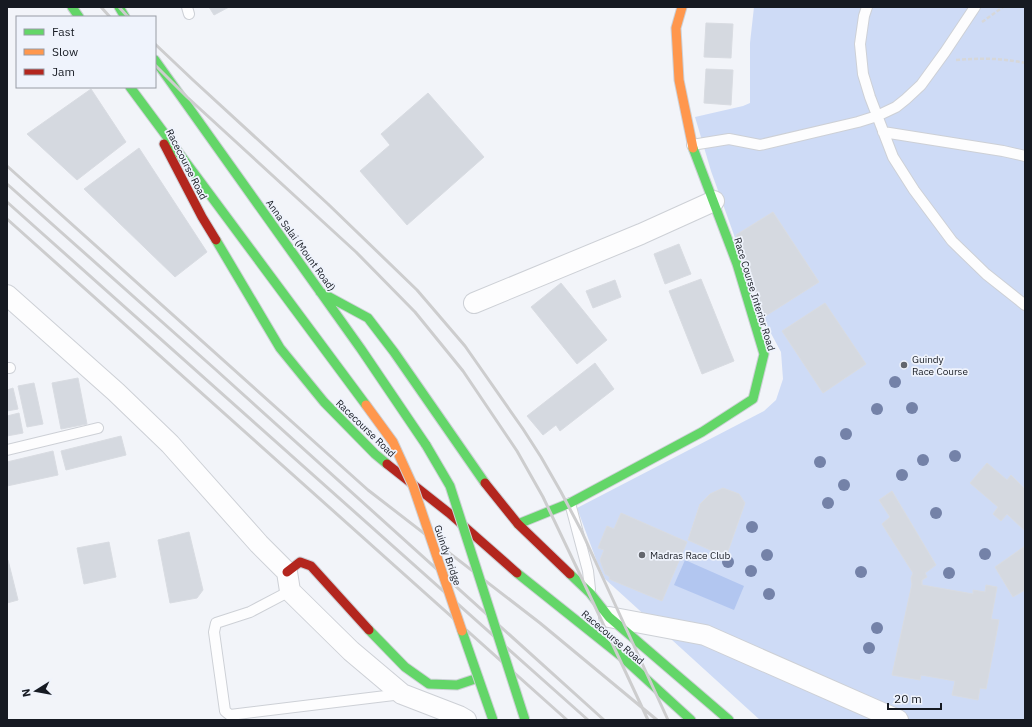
<svg xmlns="http://www.w3.org/2000/svg" width="1032" height="727" font-family="'IBM Plex Sans',sans-serif">
  <style>
    .green { fill: #cedbf6 }
    .water { fill: #b2c6f0 }
    .building { fill: #d5d9e0; stroke: #d9dce2 }
    .lines { fill: none; stroke-linecap: round; stroke-linejoin: round }
    .lane-casing { stroke: #cdd0d6; stroke-width: 12 }
    .street-casing { stroke: #cdd0d6; stroke-width: 22 }
    .fast-casing { stroke: #cdd0d6; stroke-width: 11 }
    .slow-casing { stroke: #cdd0d6; stroke-width: 11 }
    .jam-casing { stroke: #cdd0d6; stroke-width: 11 }
    .path { stroke: #d6d7d9; stroke-width: 2.5; stroke-dasharray: 4 2; stroke-linecap: butt }
    .lane { stroke: #fdfdfe; stroke-width: 10 }
    .street { stroke: #fdfdfe; stroke-width: 20 }
    .fast { stroke: #63d668; stroke-width: 9 }
    .slow { stroke: #ff974d; stroke-width: 9 }
    .jam { stroke: #b3261e; stroke-width: 9 }
    .rail { stroke: #cdcdce; stroke-width: 3 }
    .fast-bridge-casing { stroke: #cdd0d6; stroke-width: 11; stroke-linecap: butt }
    .slow-bridge-casing { stroke: #cdd0d6; stroke-width: 11; stroke-linecap: butt }
    .fast-bridge { stroke: #63d668; stroke-width: 9 }
    .slow-bridge { stroke: #ff974d; stroke-width: 9 }
    .tree { fill: #7482a8 }
    .poi-dot { fill: #63666d; stroke: #eff3fc; stroke-width: 1.5 }
    .labels { text-anchor: middle; stroke-width: 3.5; stroke-linejoin: round; paint-order: stroke }
    .street-label { font-size: 10px; fill: #161a22; stroke: #eff3fc }
    .poi-label { font-size: 10px; fill: #161a22; stroke: #eff3fc; text-anchor: start }
  </style>
  <rect width="100%" height="100%" fill="#f2f4f9"/>
  <path class="green" d="M754 7H1025V720H760L605 579 597 562 577 508 764 411 776 400 783 379 781 352 766 324 711 171 695 117 743 106 750 103V43Z"/>
  <path class="water" d="M685 560 744 586 734 610 674 585Z"/>
  <path class="building" d="M209 7H229L214 15Z
    M706 23 733 24 731 58 704 57Z
    M706 69 733 70 731 105 704 103Z
    M91 89 126 142 77 180 27 134Z
    M428 93 484 157 407 225 360 171 390 145 381 134Z
    M139 148 207 252 175 277 84 189Z
    M773 212 819 282 764 317 736 235Z
    M679 244 691 274 665 284 654 254Z
    M701 279 734 361 702 374 669 291Z
    M615 280 621 297 593 308 586 291Z
    M561 283 607 340 577 364 531 307Z
    M825 303 866 364 823 393 782 331Z
    M595 363 614 389 560 431 556 425 543 435 527 416Z
    M78 378 87 424 61 429 52 383Z
    M34 383 43 424 27 427 18 386Z
    M13 388 18 409 7 411V390Z
    M19 413 23 433 7 436V416Z
    M121 436 126 455 66 470 61 451Z
    M53 451 58 475 7 486V462Z
    M987 463 1007 480 1011 475 1025 489V531L1007 514 1001 521 993 514 998 507 970 483Z
    M723 488 739 494 745 503 726 557 688 540 700 504 710 494Z
    M892 491 936 565 925 573 927 577 922 580V585L973 594V590L985 592 986 585 997 587 991 619 999 620 986 689 980 688 978 700 952 695 955 681 921 675 920 680 892 675 912 584 911 578 913 573 882 524 890 517 879 500Z
    M621 513 687 542 662 601 609 579 610 577 605 574 600 560 604 550 598 548 607 526 614 529Z
    M189 532 203 590 197 598 170 603 158 540Z
    M109 542 116 577 84 584 77 548Z
    M1025 546V590L1013 597 995 567Z
    M8 560 18 600 7 603V561Z"/>
  <g class="lines">
    <g class="lane-casing">
      <path id="lane" d="M187 7 189 14
        M867 7 864 16 860 44 863 74 870 97 893 157 914 190 952 241 986 274 1025 305
        M883 132 1003 151 1025 156
        M692 145 729 139 760 145 858 122 877 116 896 107 906 99 921 85 945 52 975 7
        M7 368H10
        M7 450 98 428
        M570 503 588 571 590 589
        M290 591 250 612 216 623 214 632 225 711 230 715 402 694"/>
    </g>
    <g class="street-casing">
      <path id="street" d="M7 295 116 392 170 444 259 544 287 572 290 591 351 651 402 694 459 716 466 720
        M474 303 641 234 714 201
        M609 617 705 635 898 720"/>
    </g>
    <g class="fast-casing">
      <path id="fast" d="M72 7 79 17
        M119 7 125 17
        M155 60 361 349 426 445
        M130 87 366 405
        M216 240 280 348 324 402 375 454 387 464
        M320 292 368 318 394 352 485 483
        M518 524 570 503 702 432 753 399 764 354 737 264 693 148
        M517 573 621 656 691 720
        M570 574 590 593 609 617 729 720
        M369 630 405 667 429 684 457 685 478 678"/>
    </g>
    <g class="slow-casing">
      <path id="slow" d="M682 7 676 28 679 80 693 148"/>
    </g>
    <g class="jam-casing">
      <path id="jam" d="M164 144 202 217 216 240
        M387 464 449 513 517 573
        M485 483 518 524 570 574
        M287 572 300 562 311 566 369 630"/>
    </g>
    <path class="path" d="M982 22 1003 7
      M956 60C980 58 1002 58 1025 63"/>
    <use href="#lane" class="lane"/>
    <use href="#street" class="street"/>
    <use href="#fast" class="fast"/>
    <use href="#slow" class="slow"/>
    <use href="#jam" class="jam"/>
    <path class="rail" d="M101 7 110 17
      M119 7 128 17
      M155 44 193 80 328 204 417 290 465 346 523 429 541 457 561 492 581 530 668 720
      M155 65 187 97 356 252 415 312 463 371 517 451 543 497 584 583 648 720
      M7 166 368 490 540 623 657 720
      M7 184 215 369 604 720
      M7 202 588 720
      M7 219 567 720"/>
    <g class="fast-bridge-casing">
      <path id="fast-bridge" d="M426 445 450 486 525 720
        M462 631 493 720"/>
    </g>
    <g class="slow-bridge-casing">
      <path id="slow-bridge" d="M366 405 393 442 413 486 462 631"/>
    </g>
    <use href="#fast-bridge" class="fast-bridge"/>
    <use href="#slow-bridge" class="slow-bridge"/>
  </g>
  <g class="tree">
    <circle cx="895" cy="382" r="6"/>
    <circle cx="912" cy="408" r="6"/>
    <circle cx="877" cy="409" r="6"/>
    <circle cx="846" cy="434" r="6"/>
    <circle cx="955" cy="456" r="6"/>
    <circle cx="923" cy="460" r="6"/>
    <circle cx="820" cy="462" r="6"/>
    <circle cx="902" cy="475" r="6"/>
    <circle cx="844" cy="485" r="6"/>
    <circle cx="828" cy="503" r="6"/>
    <circle cx="936" cy="513" r="6"/>
    <circle cx="752" cy="527" r="6"/>
    <circle cx="985" cy="554" r="6"/>
    <circle cx="767" cy="555" r="6"/>
    <circle cx="728" cy="562" r="6"/>
    <circle cx="751" cy="571" r="6"/>
    <circle cx="861" cy="572" r="6"/>
    <circle cx="949" cy="573" r="6"/>
    <circle cx="769" cy="594" r="6"/>
    <circle cx="877" cy="628" r="6"/>
    <circle cx="869" cy="648" r="6"/>
  </g>
  <g class="poi-dot">
    <circle cx="904" cy="365" r="4"/>
    <circle cx="642" cy="555" r="4"/>
  </g>
  <g class="labels">
    <g class="street-label">
      <text transform="translate(187 164) rotate(63)" y="4">Racecourse Road</text>
      <text transform="translate(301 245) rotate(54)" y="4">Anna Salai (Mount Road)</text>
      <text transform="translate(755 294) rotate(73)" y="4">Race Course Interior Road</text>
      <text transform="translate(366 428) rotate(44)" y="4">Racecourse Road</text>
      <text transform="translate(448 555) rotate(71)" y="4">Guindy Bridge</text>
      <text transform="translate(613 637) rotate(40)" y="4">Racecourse Road</text>
    </g>
    <g class="poi-label">
      <text x="912" y="363">Guindy<tspan x="912" dy="12">Race Course</tspan></text>
      <text x="650" y="559">Madras Race Club</text>
    </g>
  </g>
  <rect width="1032" height="727" fill="none" stroke="#161a22" stroke-width="16"/>
  <rect x="16" y="16" width="140" height="72" fill="#eff3fc" stroke="#989ca5"/>
  <rect x="24" y="29" width="20" height="6" fill="#63d668" stroke="#989ca5"/>
  <text x="52" y="36" font-size="12" fill="#161a22">Fast</text>
  <rect x="24" y="49" width="20" height="6" fill="#ff974d" stroke="#989ca5"/>
  <text x="52" y="56" font-size="12" fill="#161a22">Slow</text>
  <rect x="24" y="69" width="20" height="6" fill="#b3261e" stroke="#989ca5"/>
  <text x="52" y="76" font-size="12" fill="#161a22">Jam</text>
  <g transform="translate(36 691) rotate(259)" stroke="#eff3fc" stroke-width="3" paint-order="stroke">
  <path d="M0-3L7 15L0 10L-7 15Z" fill="#161a22"/>
  <text y="-6" font-size="11" font-weight="bold" text-anchor="middle" fill="#161a22">N</text>
  </g>
  <path d="M888 703v6h53v-6" fill="none" stroke="#161a22" stroke-width="2"/>
  <text x="894" y="703" font-size="12" fill="#161a22" stroke="#eff3fc" stroke-width="3" paint-order="stroke">20 m</text>
</svg>
